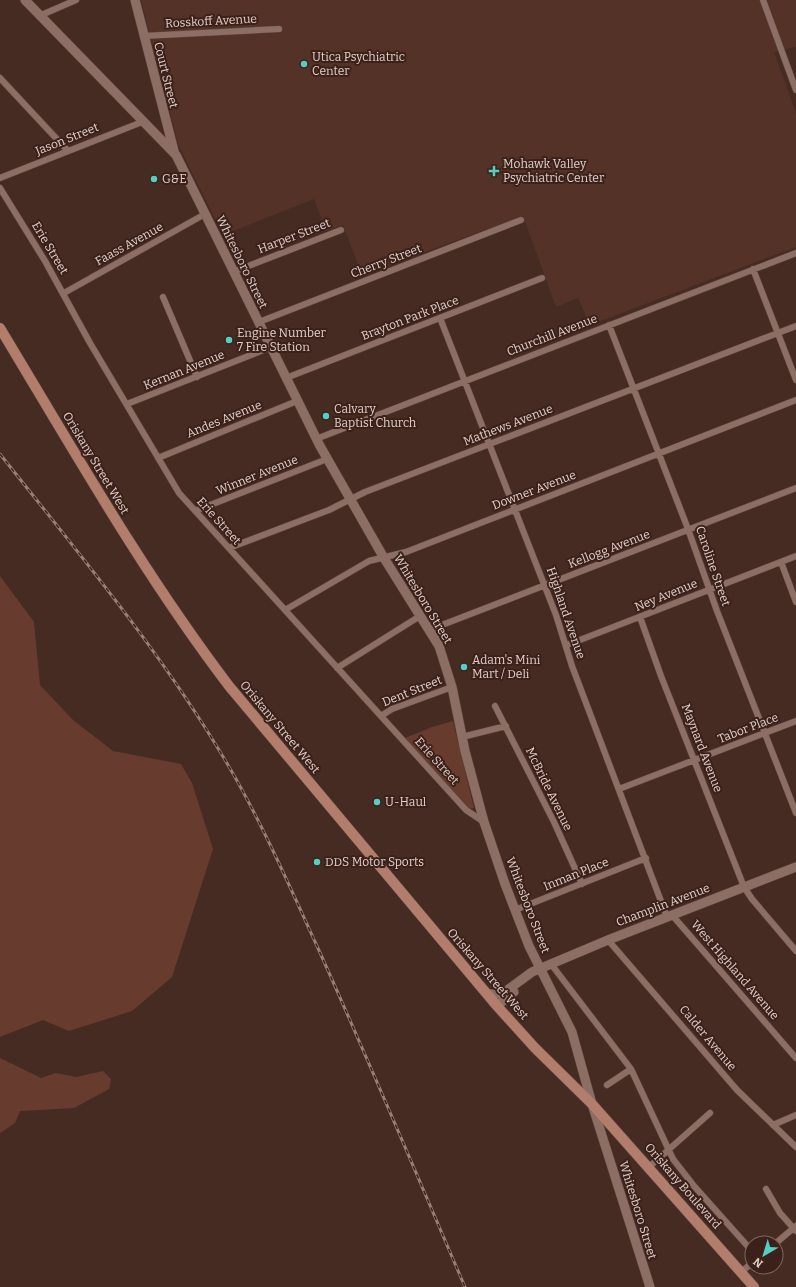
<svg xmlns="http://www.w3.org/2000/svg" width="796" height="1287" font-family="Bitter,serif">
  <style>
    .built { fill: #543228 }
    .green { fill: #673c2e }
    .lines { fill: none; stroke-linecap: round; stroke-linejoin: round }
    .street-casing { stroke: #5e4840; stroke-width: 7 }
    .secondary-casing { stroke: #5e4840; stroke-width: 10 }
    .primary-casing { stroke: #5e4840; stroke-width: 11 }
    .street { stroke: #8d6e64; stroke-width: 6 }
    .secondary { stroke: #8d6e64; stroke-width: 9 }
    .primary { stroke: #b37d6c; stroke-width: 10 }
    .rail-casing { stroke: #978079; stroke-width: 3 }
    .rail { stroke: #3b2119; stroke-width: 1.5; stroke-dasharray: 4.5; stroke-linecap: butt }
    .poi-dot { fill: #55cec4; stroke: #3b2119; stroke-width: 1.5 }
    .labels { text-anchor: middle; stroke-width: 4; stroke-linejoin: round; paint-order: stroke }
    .street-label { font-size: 12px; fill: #e1cfc9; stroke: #3b2119 }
    .poi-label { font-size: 12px; fill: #e1cfc9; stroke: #3b2119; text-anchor: start }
  </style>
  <rect width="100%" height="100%" fill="#462b23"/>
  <path class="built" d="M141 0H796V47L774 52 796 113V247L590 325 578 298 556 307 523 216 362 275 343 225 326 231 314 199 223 235 178 144Z"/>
  <path class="green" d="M0 576 34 622 40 685 73 720 113 751 181 764 192 783 213 849 172 977 132 1011 69 1031 43 1020 0 1037Z
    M453 721 474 808 469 809 405 738 432 727Z
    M0 1058 41 1078 56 1073 76 1077 103 1071 111 1079 109 1089 74 1108 20 1111 15 1123 0 1133Z"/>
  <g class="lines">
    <g class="street-casing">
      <path id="street" d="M763 0 796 90
        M39 16 76 0
        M143 36 279 29
        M0 78 68 151
        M0 178 142 122
        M0 188 45 261 90 343 179 493 466 810 484 822
        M753 269 796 380
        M233 272 341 230
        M64 293 205 214
        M163 297 197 377
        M440 318 556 615 572 666 667 917
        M259 322 521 220
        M609 325 688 529 717 611 796 813
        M286 378 542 278
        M127 404 271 347
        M316 439 796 253
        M158 458 297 401
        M195 511 327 459
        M229 548 329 510 365 492 796 326
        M781 562 796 602
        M285 610 369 561 406 552 796 400
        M640 617 661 676 744 887 752 899 796 951
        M429 630 796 488
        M567 645 796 556
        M337 668 420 616
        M495 706 554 822 582 884
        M381 716 392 709 452 687
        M462 737 506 726
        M619 789 796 721
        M515 910 646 858
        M672 915 796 1058
        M608 940 737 1090 796 1147
        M551 964 631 1069 673 1159 694 1186 752 1251
        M607 1085 631 1069
        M773 1125 796 1115
        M649 1167 710 1113
        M766 1189 780 1213 796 1231
        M776 1243 796 1226
        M741 1272 752 1263"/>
    </g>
    <g class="secondary-casing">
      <path id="secondary" d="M25 0 176 155 320 446 384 558 439 646 452 687 465 751 484 822 505 884 529 946 572 1032 592 1104 650 1287
        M135 0 174 151
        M487 994H502L532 972 608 940 796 867
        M497 1006 514 992"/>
    </g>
    <g class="primary-casing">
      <path id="primary" d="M0 328C73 449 143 573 229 686L497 1006 535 1048 592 1104 754 1287"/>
    </g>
    <use href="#street" class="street"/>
    <use href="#secondary" class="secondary"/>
    <use href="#primary" class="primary"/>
    <g class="rail-casing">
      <path id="rail" d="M0 454C80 555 163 654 228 765 262 823 289 885 317 946 368 1059 416 1173 465 1287"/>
    </g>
    <use href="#rail" class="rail"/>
  </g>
  <g class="poi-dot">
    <circle cx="304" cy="64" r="4"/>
    <path d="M492 165h4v4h4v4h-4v4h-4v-4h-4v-4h4z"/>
    <circle cx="154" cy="179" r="4"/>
    <circle cx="229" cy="340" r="4"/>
    <circle cx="326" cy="416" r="4"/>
    <circle cx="464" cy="667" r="4"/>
    <circle cx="377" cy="802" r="4"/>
    <circle cx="317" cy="862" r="4"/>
  </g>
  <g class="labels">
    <g class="street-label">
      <text transform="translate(211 21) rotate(-3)" y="4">Rosskoff Avenue</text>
      <text transform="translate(166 75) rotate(76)" y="4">Court Street</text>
      <text transform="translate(67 139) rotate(-22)" y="4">Jason Street</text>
      <text transform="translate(294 236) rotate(-21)" y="4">Harper Street</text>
      <text transform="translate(129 244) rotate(-29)" y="4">Faass Avenue</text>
      <text transform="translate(50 248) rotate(59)" y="4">Erie Street</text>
      <text transform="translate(386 261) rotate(-21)" y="4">Cherry Street</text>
      <text transform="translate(242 262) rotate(64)" y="4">Whitesboro Street</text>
      <text transform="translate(410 318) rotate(-21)" y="4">Brayton Park Place</text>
      <text transform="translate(552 335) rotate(-21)" y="4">Churchill Avenue</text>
      <text transform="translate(184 370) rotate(-22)" y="4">Kernan Avenue</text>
      <text transform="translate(224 419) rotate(-22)" y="4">Andes Avenue</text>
      <text transform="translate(508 425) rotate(-21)" y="4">Mathews Avenue</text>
      <text transform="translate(96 463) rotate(59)" y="4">Oriskany Street West</text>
      <text transform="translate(257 475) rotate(-22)" y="4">Winner Avenue</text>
      <text transform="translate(534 490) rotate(-21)" y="4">Downer Avenue</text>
      <text transform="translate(219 521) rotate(48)" y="4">Erie Street</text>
      <text transform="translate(609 549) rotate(-21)" y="4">Kellogg Avenue</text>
      <text transform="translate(713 566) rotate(71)" y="4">Caroline Street</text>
      <text transform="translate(666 595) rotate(-22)" y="4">Ney Avenue</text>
      <text transform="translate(423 599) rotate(59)" y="4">Whitesboro Street</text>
      <text transform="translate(566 613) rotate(71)" y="4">Highland Avenue</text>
      <text transform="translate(412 691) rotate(-22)" y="4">Dent Street</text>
      <text transform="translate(280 727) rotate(50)" y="4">Oriskany Street West</text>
      <text transform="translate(748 728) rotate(-21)" y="4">Tabor Place</text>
      <text transform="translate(702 748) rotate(69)" y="4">Maynard Avenue</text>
      <text transform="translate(437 761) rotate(48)" y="4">Erie Street</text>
      <text transform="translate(549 789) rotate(64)" y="4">McBride Avenue</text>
      <text transform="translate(576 874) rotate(-22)" y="4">Inman Place</text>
      <text transform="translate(528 905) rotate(69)" y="4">Whitesboro Street</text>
      <text transform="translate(663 905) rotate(-21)" y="4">Champlin Avenue</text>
      <text transform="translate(735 970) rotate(49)" y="4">West Highland Avenue</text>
      <text transform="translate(488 974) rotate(49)" y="4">Oriskany Street West</text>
      <text transform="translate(708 1038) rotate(50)" y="4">Calder Avenue</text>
      <text transform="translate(683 1186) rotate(49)" y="4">Oriskany Boulevard</text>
      <text transform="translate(638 1210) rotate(73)" y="4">Whitesboro Street</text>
    </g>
    <g class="poi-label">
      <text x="312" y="61">Utica Psychiatric<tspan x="312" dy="14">Center</tspan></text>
      <text x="503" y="168">Mohawk Valley<tspan x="503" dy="14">Psychiatric Center</tspan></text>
      <text x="162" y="183">G&amp;E</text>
      <text x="237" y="337">Engine Number<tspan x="237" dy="14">7 Fire Station</tspan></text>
      <text x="334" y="413">Calvary<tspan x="334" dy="14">Baptist Church</tspan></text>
      <text x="472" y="664">Adam's Mini<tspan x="472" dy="14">Mart / Deli</tspan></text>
      <text x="385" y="806">U-Haul</text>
      <text x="325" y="866">DDS Motor Sports</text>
    </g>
  </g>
  <g transform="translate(764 1255) rotate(218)"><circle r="19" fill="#3b2119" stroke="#7d675f"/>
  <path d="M0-3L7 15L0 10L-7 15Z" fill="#55cec4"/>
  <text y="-6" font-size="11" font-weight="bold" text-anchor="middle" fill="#e1cfc9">N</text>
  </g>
</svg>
